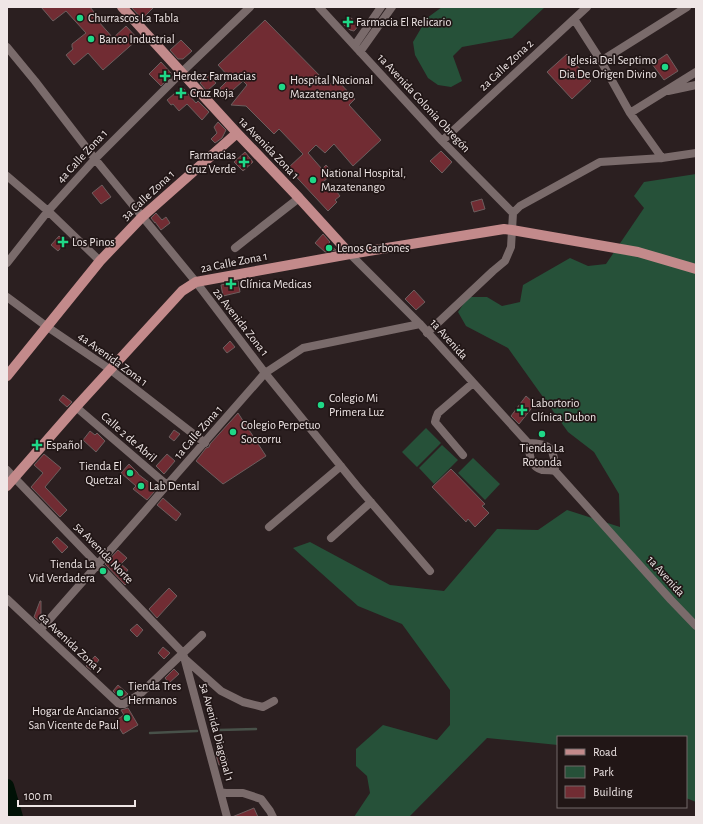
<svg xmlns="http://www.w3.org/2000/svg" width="703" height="824" font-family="'Alegreya Sans',sans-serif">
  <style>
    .green { fill: #265139 }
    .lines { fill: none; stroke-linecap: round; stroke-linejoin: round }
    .stream { stroke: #485149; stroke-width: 2.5 }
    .river { stroke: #001106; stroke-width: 14 }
    .building { fill: #712c33; stroke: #6c5e5e }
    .minor { stroke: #7a6b6b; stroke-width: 8 }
    .major { stroke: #c38a8b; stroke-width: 10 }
    .poi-dot { fill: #1fd887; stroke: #211616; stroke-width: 1.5 }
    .labels { text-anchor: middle; stroke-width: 3.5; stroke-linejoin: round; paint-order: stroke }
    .poi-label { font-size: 12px; fill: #efe6e6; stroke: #211616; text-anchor: start }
    .street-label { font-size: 12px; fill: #efe6e6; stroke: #211616 }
  </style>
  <rect width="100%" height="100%" fill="#2b1f20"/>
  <path class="green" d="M442 7H545L512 38 462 47 453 56 462 81 451 87 438 85 428 78 415 55 413 42 427 18Z
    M696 174V802L686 798V737H558V745L487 738 409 817H354L370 793 367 776 356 766V749L383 725 437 740 450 725V690L402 624 358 606 293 548 310 542 390 585 444 591 497 529 538 530 567 510 620 527 619 494 594 452 568 432 508 348 466 326 458 312 468 297H487L502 306 520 302 523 285 570 258 588 266 606 264 644 208 634 196 644 182Z
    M426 428 441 443 417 467 402 452Z
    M442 445 458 460 434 484 419 468Z
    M473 458 500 484 485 500 458 473Z"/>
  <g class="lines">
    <path class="stream" d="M219 730 256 729
      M150 733 197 731"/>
    <path class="river" d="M7 786 16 817"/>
  </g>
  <path class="building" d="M41 7H90L94 12 92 14 113 38 126 26 138 39 103 70 88 53 74 65 66 55 73 49 72 47V44L86 33 66 11 53 21Z
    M131 7H154L142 19Z
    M350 17 359 25 354 31 350 30 343 24Z
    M265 20 329 85 336 79 355 99 349 105 381 140 353 166 334 144 325 153 316 145 308 153 322 169 326 165 333 173 321 184 329 192 334 188 340 196 335 200 337 202 328 211 288 168 303 154 279 129 274 134 246 106 231 105 247 85 243 81 223 99 220 88 230 78 218 65Z
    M181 40 192 51 183 59H178L170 50Z
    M567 54 591 81 572 99 547 72Z
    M667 54 678 71 664 80 652 64Z
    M161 62 172 74 161 86 149 74Z
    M209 75 216 83 207 91 200 83Z
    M182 87 196 103 198 101 209 112 202 120 187 104 179 111 173 104 171 105 167 100Z
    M218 122 226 130 222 138 215 143 211 139 217 133 214 127Z
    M441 151 452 162 442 173 430 161Z
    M245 152 253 162 243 171 234 162Z
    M102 185 111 197 101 204 92 193Z
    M482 199 485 209 474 212 471 202Z
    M156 213 162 220 166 217 170 223 161 230 155 222V223L151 218Z
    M323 234 330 242 328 244 336 250 325 252 315 243Z
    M59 236 66 242 58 251 51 245Z
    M238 281 240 292 223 296 221 285Z
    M414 290 425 302 416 310 405 299Z
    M230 341 235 347 227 353 223 348Z
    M63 395 72 402 67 407 59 400Z
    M526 396 535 404 519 424 511 416Z
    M238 413 266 456 223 484 196 461 206 448 209 447 210 444Z
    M174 430 180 434 174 441 169 437Z
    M90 431 95 435 97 433 105 441 96 452 83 440Z
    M44 454 61 468 45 487 67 510 60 517 31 487 43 473 34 465Z
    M167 454 175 461 164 474 156 466Z
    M129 464 138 473V474L155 487V491L147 500 133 489 136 486 121 473Z
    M451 469 485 504 482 506 489 513 475 527 468 519 466 522 432 487Z
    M163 498 181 514 176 521 157 505Z
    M57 537 68 547 62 553 52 542Z
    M118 550 127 558 121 564 128 570 124 575 130 580 125 585 105 564Z
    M169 588 177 596 157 618 149 609Z
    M40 601H41V614L44 617 40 622 34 617Z
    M137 624 143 630 137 637 130 630Z
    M163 647 170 653 164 659 158 653Z
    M95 656 99 660 91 670 86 666Z
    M174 669 179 674 169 683 165 678Z
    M118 685 128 694 122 698H121L113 691Z
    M128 708 138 725 123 734 115 721 124 715 121 710Z
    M225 752 228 763 219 765 216 755Z
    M254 808 258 817H232Z"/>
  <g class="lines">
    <path class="minor" d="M319 7 442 141 513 213
      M574 19 601 61 630 113 662 158
      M355 45 381 7
      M7 47 35 81 95 159 196 282 265 373 357 486 430 571
      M360 52 392 7
      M601 61 687 7
      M668 91 696 85
      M630 113 696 72
      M442 141 587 7
      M7 176 48 211 100 261
      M513 213 520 206 600 162 662 158 696 153
      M235 248 263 226 299 198
      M350 254 420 324 528 443C530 454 529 466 542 470 546 470 551 470 555 471L671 600 696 626
      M7 263 48 211 95 159 182 72 250 7
      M7 297 46 326 111 370 205 443
      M427 333 493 271 505 261 511 247 513 213
      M76 407 167 485
      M528 443C551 443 555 449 555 471
      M463 455 435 422 436 418 438 413 473 383
      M7 470 183 653 227 817
      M269 527 341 466
      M331 538 371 502
      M7 599 119 704H124L140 694 202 635
      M40 630 143 513 167 485 265 373 303 348 420 324
      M185 659 221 691 243 702 263 707 274 701
      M221 792 225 793H243L261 799 270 811 273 817"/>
    <path class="major" d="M122 7 237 133 299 198 350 254
      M7 376 100 261 142 217 237 133
      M7 486 76 407 182 291 196 282 350 254 504 229 512 230 638 252 696 269"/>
  </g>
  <g class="poi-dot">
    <circle cx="80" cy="18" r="4"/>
    <path d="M346 16h4v4h4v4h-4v4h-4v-4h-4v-4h4z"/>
    <circle cx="91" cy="39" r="4"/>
    <circle cx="665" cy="67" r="4"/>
    <path d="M163 70h4v4h4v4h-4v4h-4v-4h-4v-4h4z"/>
    <circle cx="282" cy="87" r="4"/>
    <path d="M179 87h4v4h4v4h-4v4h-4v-4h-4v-4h4z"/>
    <path d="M242 156h4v4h4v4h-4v4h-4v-4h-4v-4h4z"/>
    <circle cx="313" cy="180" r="4"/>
    <path d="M61 236h4v4h4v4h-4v4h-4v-4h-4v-4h4z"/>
    <circle cx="329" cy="248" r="4"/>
    <path d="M229 278h4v4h4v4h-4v4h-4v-4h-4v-4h4z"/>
    <circle cx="321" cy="405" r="4"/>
    <path d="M520 404h4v4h4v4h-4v4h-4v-4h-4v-4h4z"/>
    <circle cx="233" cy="432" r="4"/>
    <circle cx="542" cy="434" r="4"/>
    <path d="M35 439h4v4h4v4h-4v4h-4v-4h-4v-4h4z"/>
    <circle cx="130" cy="473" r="4"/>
    <circle cx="141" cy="486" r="4"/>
    <circle cx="103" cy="571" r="4"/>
    <circle cx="120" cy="693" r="4"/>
    <circle cx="127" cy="718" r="4"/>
  </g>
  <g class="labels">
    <g class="poi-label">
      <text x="88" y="22">Churrascos La Tabla</text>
      <text x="356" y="26">Farmacia El Relicario</text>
      <text x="99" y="43">Banco Industrial</text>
      <text x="657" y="64" text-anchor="end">Iglesia Del Septimo<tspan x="657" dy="14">Dia De Origen Divino</tspan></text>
      <text x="173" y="80">Herdez Farmacias</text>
      <text x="290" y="84">Hospital Nacional<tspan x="290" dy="14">Mazatenango</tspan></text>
      <text x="190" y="97">Cruz Roja</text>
      <text x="236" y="159" text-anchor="end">Farmacias<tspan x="236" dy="14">Cruz Verde</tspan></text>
      <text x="321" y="177">National Hospital,<tspan x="321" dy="14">Mazatenango</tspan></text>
      <text x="72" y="246">Los Pinos</text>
      <text x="337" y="252">Lenos Carbones</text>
      <text x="240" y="288">Clínica Medicas</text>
      <text x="329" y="402">Colegio Mi<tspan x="329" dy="14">Primera Luz</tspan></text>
      <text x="531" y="407">Labortorio<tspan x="531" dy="14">Clínica Dubon</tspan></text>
      <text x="241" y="429">Colegio Perpetuo<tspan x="241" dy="14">Soccorru</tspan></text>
      <text x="46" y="449">Español</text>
      <text x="542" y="452" text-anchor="middle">Tienda La<tspan x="542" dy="14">Rotonda</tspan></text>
      <text x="122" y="470" text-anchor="end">Tienda El<tspan x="122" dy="14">Quetzal</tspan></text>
      <text x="149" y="490">Lab Dental</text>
      <text x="95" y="568" text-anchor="end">Tienda La<tspan x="95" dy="14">Vid Verdadera</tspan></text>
      <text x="128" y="690">Tienda Tres<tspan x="128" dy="14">Hermanos</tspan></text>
      <text x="119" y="715" text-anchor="end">Hogar de Ancianos<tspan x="119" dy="14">San Vicente de Paul</tspan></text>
    </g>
    <g class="street-label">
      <text transform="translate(506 65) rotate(-43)" y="4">2a Calle Zona 2</text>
      <text transform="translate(424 103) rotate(47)" y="4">1a Avenida Colonia Obregón</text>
      <text transform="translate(269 148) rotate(46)" y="4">1a Avenida Zona 1</text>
      <text transform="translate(82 156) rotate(-47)" y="4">4a Calle Zona 1</text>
      <text transform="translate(148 195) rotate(-43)" y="4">3a Calle Zona 1</text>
      <text transform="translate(234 262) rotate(-11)" y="4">2a Calle Zona 1</text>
      <text transform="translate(241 322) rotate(52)" y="4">2a Avenida Zona 1</text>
      <text transform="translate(449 339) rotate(48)" y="4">1a Avenida</text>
      <text transform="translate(113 359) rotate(36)" y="4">4a Avenida Zona 1</text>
      <text transform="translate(198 432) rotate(-49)" y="4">1a Calle Zona 1</text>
      <text transform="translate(129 437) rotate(41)" y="4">Calle 2 de Abril</text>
      <text transform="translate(104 553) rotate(46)" y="4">5a Avenida Norte</text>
      <text transform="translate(666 576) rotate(48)" y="4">1a Avenida</text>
      <text transform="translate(71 643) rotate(43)" y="4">6a Avenida Zona 1</text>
      <text transform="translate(217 732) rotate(75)" y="4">5a Avenida Diagonal 1</text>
    </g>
  </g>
  <rect width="703" height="824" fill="none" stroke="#efe6e6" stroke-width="16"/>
  <rect x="557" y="736" width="130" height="72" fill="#211616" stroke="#736969"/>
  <rect x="565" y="749" width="20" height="6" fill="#c38a8b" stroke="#736969"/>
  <text x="593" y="756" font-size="12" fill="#efe6e6">Road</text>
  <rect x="565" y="766" width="20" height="12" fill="#265139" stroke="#736969"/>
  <text x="593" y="776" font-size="12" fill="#efe6e6">Park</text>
  <rect x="565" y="786" width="20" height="12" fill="#712c33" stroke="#736969"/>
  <text x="593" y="796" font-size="12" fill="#efe6e6">Building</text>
  <path d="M18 800v6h117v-6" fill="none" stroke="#efe6e6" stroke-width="2"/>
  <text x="24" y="800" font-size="12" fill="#efe6e6" stroke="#211616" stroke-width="3" paint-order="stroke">100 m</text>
</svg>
